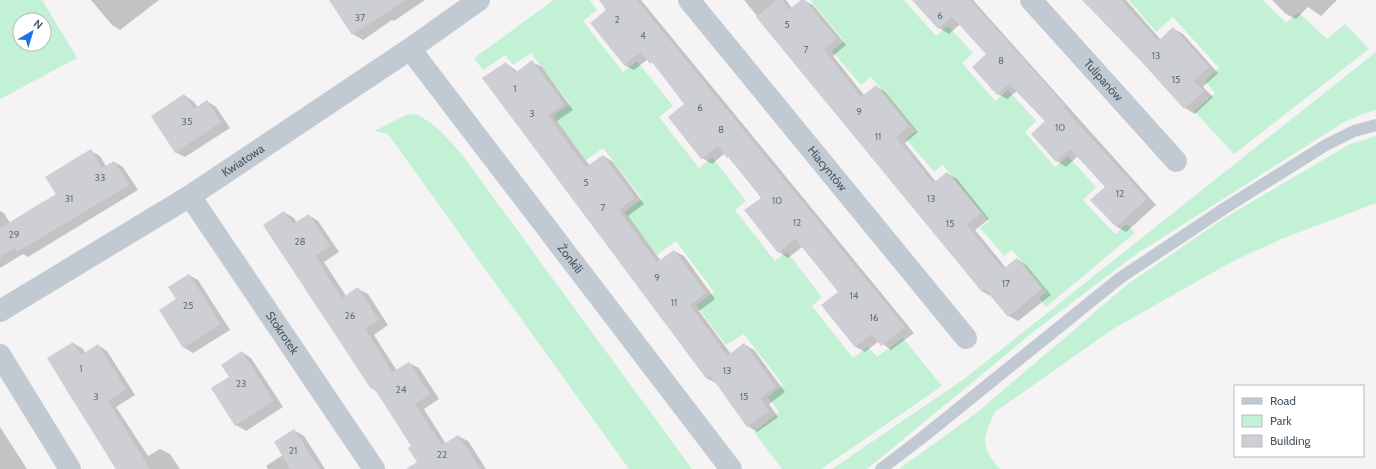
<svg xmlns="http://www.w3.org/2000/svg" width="1376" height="469" font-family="Cabin,sans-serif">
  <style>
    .green { fill: #c3f1d5; fill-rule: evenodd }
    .shadow { fill: #0003 }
    .building { fill: #cdcfd5 }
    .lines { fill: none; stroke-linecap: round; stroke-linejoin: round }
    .service { stroke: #c1cad2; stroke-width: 12 }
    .minor { stroke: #c1cad2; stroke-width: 22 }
    .labels { text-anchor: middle; stroke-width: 4; stroke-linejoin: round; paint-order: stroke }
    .number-label { font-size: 10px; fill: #6b747e }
    .street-label { font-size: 12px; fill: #4a5661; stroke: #fff }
  </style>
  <rect width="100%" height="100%" fill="#f5f3f3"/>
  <path class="green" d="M0 0H42L77 58 0 99ZM20 20H44V44H20Z
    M554 0H590L597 10 583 21 623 72 637 61 673 106 659 117 699 168 712 157 746 201 735 210 775 261 787 252 822 297 812 306 853 358 868 347 877 357 903 338 942 386 821 469H782L754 432 779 412 768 397 783 385 744 334 726 345 696 305 714 292 676 241 657 255 624 212 642 199 603 148 586 160 553 116 570 104 531 53 513 65 505 55 483 70 474 58Z
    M810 0H904L936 36 948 26 973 53 962 63 995 101 1008 90 1036 121 1025 132 1055 167 1068 156 1096 187 1083 200 1115 234 1127 224 1135 233 1046 307 1039 298 1047 292 1012 250 1004 256 980 228 989 221 943 165 934 172 906 139 916 131 871 77 861 85 832 51 844 41Z
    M1129 0H1263L1286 23 1298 12 1327 39 1345 24 1369 49 1234 154 1194 111 1215 93 1205 81 1219 68 1173 17 1156 32Z
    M1376 52V110L1365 113 1344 122 1135 255 1037 329 867 469H832L964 379Z
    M415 114C435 122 449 140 463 156L692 469H629L388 134 374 131 406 115Z
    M1376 136V203L1284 238 1235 260 1113 329 995 412C982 440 980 445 1000 469H899L975 414 1128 284 1223 219 1348 145Z"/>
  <path class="shadow" d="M91 0H159L120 30 112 25Z
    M331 0H425L394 21 392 20 363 40 353 34Z
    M600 0H641L914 333 891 350 879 341 865 352 856 347 822 305 839 292 802 247 788 258 779 252 762 198 725 153 712 164 702 158 669 117 686 104 656 66 648 59 634 70 624 65 608 10Z
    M744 0H786L792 8 803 0 813 5 846 45 833 56 864 95 876 86 885 92 918 132 905 143 936 182 947 173 957 179 989 219 975 230 1006 268 1017 259 1026 265 1051 295 1018 321 1009 316 992 297 982 291Z
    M916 0H973L1156 205 1126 232 1117 227 1092 200 1106 187 1078 156 1066 167 1057 161 1046 121 1017 91 1007 99 998 94 987 54 960 24 949 34 939 28 914 1Z
    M1084 0H1126L1161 40 1174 29 1183 34 1218 73 1203 87 1213 97 1195 114 1185 108Z
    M1272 0H1337L1321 16 1308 7 1296 19 1286 14Z
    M532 62 542 67 573 110 557 121 590 166 604 156 613 162 644 204 628 216 661 261 674 251 684 256 715 299 699 311 731 354 744 344 754 350 785 392 769 404 778 417 757 432 748 426 716 383 706 378 484 79 506 63 518 72Z
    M184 95 193 101 198 107 207 101 216 107 230 128 185 157 175 152Z
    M91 151 100 156 106 166 114 162 123 167 138 190 28 257 23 254 0 268V211L4 213 10 223 57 195Z
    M284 212 294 218 297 223 309 215 318 221 339 252 324 262 346 296 358 289 368 294 388 325 374 335 397 371 409 363 419 368 439 399 424 409 446 444 458 436 468 441 486 469H429L377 392 372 388Z
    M189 275 198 280 230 330 193 353 183 347 177 300Z
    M73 343 83 349 85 353 98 345 107 351 135 395 116 407 148 456 160 449 170 454 180 469H116L49 358Z
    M242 352 251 358 283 407 246 431 236 425 230 378Z
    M0 427 27 469H0Z
    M294 430 304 436 325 469H268L266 466 283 455Z"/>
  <path class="building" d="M329 0H406L352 35Z
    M599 0H637L905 327 881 346 872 334 855 347 821 305 838 292 805 250 795 239 778 253 744 210 761 198 729 157 727 158 718 146 701 159 668 117 684 104 652 62 650 64 641 52 624 65 590 23 606 10Z
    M777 0H782L789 10 801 0H805L837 39 824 50 861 97 876 85 909 126 896 137 933 183 947 172 981 213 966 224 1003 269 1017 258 1042 289 1008 317 985 289 982 292 756 17Z
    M912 0H970L1065 105 1063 107 1147 199 1116 227 1090 200 1105 187 1070 149 1056 162 1031 134 1045 121 1009 84 997 95 972 67 986 54 952 17 938 29Z
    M1082 0H1121L1158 41 1173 27 1209 67 1194 81 1204 91 1184 109 1141 61Z
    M532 60 564 104 548 115 570 147 586 167 603 155 635 198 619 210 657 262 674 250 706 293 690 305 727 356 744 343 776 387 760 398 769 411 747 427 710 375 706 378 482 78 506 62 515 73Z
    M184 94 194 109 207 100 221 122 175 153 151 116Z
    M91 149 102 168 114 161 129 185 17 252 15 248 0 257V228L56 194 45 177Z
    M284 211 293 224 309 214 330 246 315 256 342 298 358 287 379 320 365 329 392 372 409 362 430 394 415 404 442 445 458 435 481 469H406L417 462 408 448 411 446 374 388 371 389 263 225Z
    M189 274 221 324 183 348 159 310 176 299 168 287Z
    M73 342 81 355 98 344 126 389 108 401 150 469H116L69 394 47 358Z
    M242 351 274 401 235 426 211 388 229 377 221 365Z
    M294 429 320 469H290L274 442Z"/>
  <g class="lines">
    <path class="service" d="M881 469 923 437 1120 278 1225 208 1326 145 1354 131 1376 125"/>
    <g class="minor">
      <path id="s1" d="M689 0 966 338"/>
      <path id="s2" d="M1031 0 1176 161"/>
      <path id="s3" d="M410 49 731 469"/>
      <path id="s4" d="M190 196 374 469"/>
      <path id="s5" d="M0 311 190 196 410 49 479 0"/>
      <path d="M0 355 70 469"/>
    </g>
  </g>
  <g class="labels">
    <g class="number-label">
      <text x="940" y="19">6</text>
      <text x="360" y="21">37</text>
      <text x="617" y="23">2</text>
      <text x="787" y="28">5</text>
      <text x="643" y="39">4</text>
      <text x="806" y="53">7</text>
      <text x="1156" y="59">13</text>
      <text x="1001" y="64">8</text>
      <text x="1176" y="83">15</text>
      <text x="515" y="92">1</text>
      <text x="700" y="111">6</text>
      <text x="859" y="115">9</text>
      <text x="532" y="117">3</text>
      <text x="187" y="125">35</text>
      <text x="1060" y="131">10</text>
      <text x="721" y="133">8</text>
      <text x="878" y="140">11</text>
      <text x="100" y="181">33</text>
      <text x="586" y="186">5</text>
      <text x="1120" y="197">12</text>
      <text x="69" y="202">31</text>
      <text x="931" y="202">13</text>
      <text x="777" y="204">10</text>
      <text x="603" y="211">7</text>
      <text x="797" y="226">12</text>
      <text x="950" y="227">15</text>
      <text x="14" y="238">29</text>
      <text x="300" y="245">28</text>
      <text x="657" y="281">9</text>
      <text x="1006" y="287">17</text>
      <text x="854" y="299">14</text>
      <text x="674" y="306">11</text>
      <text x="188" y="309">25</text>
      <text x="350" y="319">26</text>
      <text x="874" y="321">16</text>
      <text x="81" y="372">1</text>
      <text x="727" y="374">13</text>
      <text x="241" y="387">23</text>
      <text x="401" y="393">24</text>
      <text x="96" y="400">3</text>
      <text x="744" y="400">15</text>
      <text x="293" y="454">21</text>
      <text x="442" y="458">22</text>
    </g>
    <g class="street-label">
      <text dy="4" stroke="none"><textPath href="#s2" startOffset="108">Tulipanów</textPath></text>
      <text dy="4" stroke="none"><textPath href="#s5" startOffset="286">Kwiatowa</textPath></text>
      <text dy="4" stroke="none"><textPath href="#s1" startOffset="218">Hiacyntów</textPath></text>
      <text dy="4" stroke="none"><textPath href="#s3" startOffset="264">Żonkili</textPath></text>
      <text dy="4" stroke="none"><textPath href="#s4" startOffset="165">Stokrotek</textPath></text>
    </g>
  </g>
  <rect x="1234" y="385" width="130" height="72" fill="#ffffff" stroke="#b7bbc0"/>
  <rect x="1242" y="398" width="20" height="6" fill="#c1cad2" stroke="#b7bbc0"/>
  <text x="1270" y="405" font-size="12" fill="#4a5661">Road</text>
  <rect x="1242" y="415" width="20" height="12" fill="#c3f1d5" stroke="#b7bbc0"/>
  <text x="1270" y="425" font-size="12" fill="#4a5661">Park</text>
  <rect x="1242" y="435" width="20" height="12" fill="#cdcfd5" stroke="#b7bbc0"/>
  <text x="1270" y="445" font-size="12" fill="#4a5661">Building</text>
  <g transform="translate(32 32) rotate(38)"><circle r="19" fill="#ffffff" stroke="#b7bbc0"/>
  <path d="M0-3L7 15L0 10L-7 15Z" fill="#1a73e8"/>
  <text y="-6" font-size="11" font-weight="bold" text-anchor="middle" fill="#4a5661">N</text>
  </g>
</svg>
